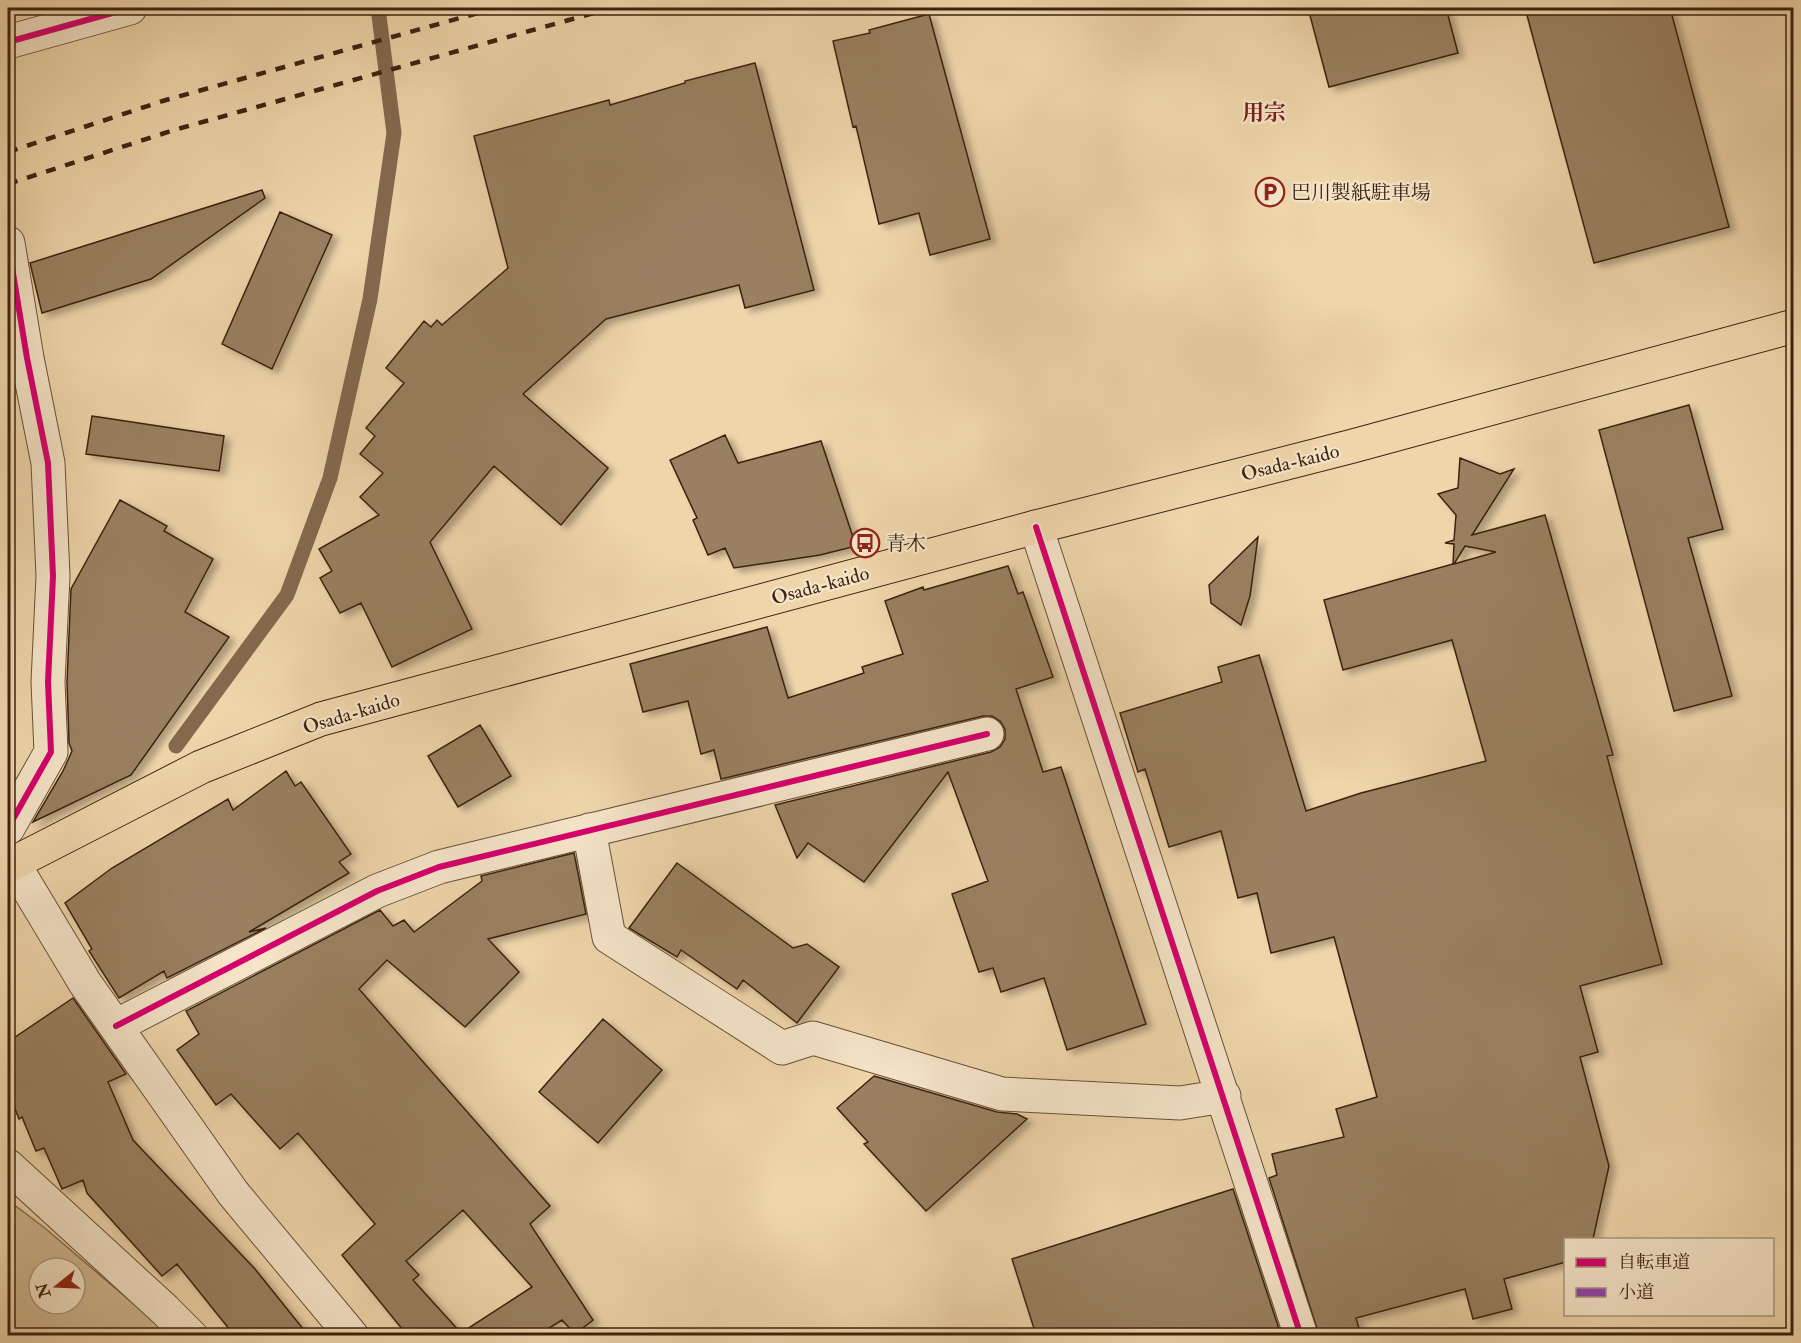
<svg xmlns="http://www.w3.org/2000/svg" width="1801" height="1343" font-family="'IM FELL Double Pica','Noto Serif JP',serif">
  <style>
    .green { fill: #d1b790; stroke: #866d50; stroke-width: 1.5; fill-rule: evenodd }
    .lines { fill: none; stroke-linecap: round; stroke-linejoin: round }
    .stream { stroke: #83694e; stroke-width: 15 }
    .building { fill: #998061; stroke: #3c2311; stroke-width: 1.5; fill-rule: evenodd; filter: url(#shadow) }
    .minor-casing { stroke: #695037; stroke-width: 35 }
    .major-casing { stroke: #3c2311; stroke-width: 35 }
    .minor { stroke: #f5e4c8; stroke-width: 33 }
    .major { stroke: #efd5aa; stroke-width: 33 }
    .rail { stroke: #3c2311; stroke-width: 4.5; stroke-dasharray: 10 10; stroke-linecap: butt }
    .quiet { stroke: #8e44ad; stroke-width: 4.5; stroke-dasharray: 9 4.5; stroke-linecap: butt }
    .cycleway-casing { stroke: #f5e4c8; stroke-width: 10 }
    .cycleway { stroke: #d6006c; stroke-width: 6 }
    .labels { text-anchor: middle; stroke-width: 4.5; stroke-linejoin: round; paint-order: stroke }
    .poi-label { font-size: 20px; fill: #3c2311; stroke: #f5e4c8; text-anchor: start }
    .street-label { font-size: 20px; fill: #3c2311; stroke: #f5e4c8 }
    .quarter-label { font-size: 22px; font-weight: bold; fill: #7a1f14; stroke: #f5e4c8 }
  </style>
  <defs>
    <filter id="shadow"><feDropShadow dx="6" dy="4" stdDeviation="3" flood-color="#0004"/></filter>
  </defs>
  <rect width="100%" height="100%" fill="#efd5aa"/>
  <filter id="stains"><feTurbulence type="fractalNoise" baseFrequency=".00333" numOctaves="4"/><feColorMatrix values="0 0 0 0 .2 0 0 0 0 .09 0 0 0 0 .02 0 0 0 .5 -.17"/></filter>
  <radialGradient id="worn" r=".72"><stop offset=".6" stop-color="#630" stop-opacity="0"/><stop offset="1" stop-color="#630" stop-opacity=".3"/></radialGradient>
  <path class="green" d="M8 1200 46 1229 163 1329 165 1335H8ZM39 1268H75V1304H39Z"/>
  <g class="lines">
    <path class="stream" d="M176 746 287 595 330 478 370 299 394 133 378 8"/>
  </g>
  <path class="building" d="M1308 8H1446L1458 53 1329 87Z
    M1525 8H1670L1729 227 1594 263Z
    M929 14 990 239 930 255 919 213 879 224 856 126 853 127 833 41 870 33 869 30Z
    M755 63 814 290 745 308 739 285 606 319 523 394 608 468 561 525 494 466 430 542 472 629 392 667 361 603 340 613 320 578 332 571 319 549 379 515 360 497 383 473 360 454 375 436 366 428 404 383 386 368 424 321 431 327 437 320 442 325 508 268 474 136 609 100 610 105 685 83V81Z
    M262 190 265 198 151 279 42 313 30 263Z
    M280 212 332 235 272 369 222 344Z
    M1689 405 1723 529 1688 538 1732 696 1674 711 1599 430Z
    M92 416 224 436 219 471 86 454Z
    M725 435 738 463 821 441 856 546 820 555 734 568 725 548 708 555 693 520 697 518 670 460Z
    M1460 458 1500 474 1514 469 1472 535 1545 515 1613 755 1607 756 1662 964 1580 986 1598 1052 1580 1057 1609 1166 1593 1239H1566V1262L1504 1279 1512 1309 1473 1319 1465 1289 1356 1318 1361 1335H1319L1269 1178 1277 1175 1272 1154 1344 1137 1336 1109 1377 1097 1334 937 1271 953 1257 893 1238 898 1221 831 1169 847 1145 769 1138 772 1120 713 1222 682 1218 667 1259 655 1306 811 1361 793 1486 761 1452 640 1343 670 1324 600 1453 564 1454 544 1445 543 1454 540 1456 515 1438 494 1458 488ZM1465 546 1496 552 1454 564Z
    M120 500 167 526 164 531 213 559 185 612 229 637 131 775 33 822 63 771 72 751 69 743 67 682 71 589Z
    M1258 537 1250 596 1241 625 1211 603 1209 585Z
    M1008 566 1018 594 1023 592 1053 677 1016 689 1043 772 1061 767 1146 1024 1067 1050 1044 978 1001 992 993 968 979 972 952 894 988 881 948 772 864 882 808 843 797 858 775 805 991 752 1000 747 1005 739V729L1000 721 992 716H983L721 779 714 750 701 754 688 701 643 712 630 664 767 627 788 698 864 673 862 667 903 654 885 601 923 587 924 590Z
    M480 725 511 776 458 807 428 756Z
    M286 771 295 786 301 782 351 854 339 862 349 873 249 932 266 928 167 978 164 971 119 998 89 951 92 949 65 903 112 868 228 799 233 810Z
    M574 853 586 914 488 939 519 972 465 1027 387 960 359 989 550 1206 530 1224 593 1320 575 1334 562 1320 538 1335H407L342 1255 375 1224 298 1133 280 1149 231 1094 216 1105 177 1050 199 1034 186 1011 380 910 393 926 404 920 414 932 482 881 481 876ZM463 1210 532 1287 461 1333 413 1280 419 1275 406 1261Z
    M677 863 793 948 807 944 839 967 797 1023 743 980 737 989 681 950 677 957 629 928Z
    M73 998 126 1074 108 1082 133 1140 255 1269 308 1335H234L177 1264 162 1276 87 1193 83 1180 62 1189 44 1148 36 1151 22 1117 19 1119 8 1091V1042Z
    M603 1019 662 1070 598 1143 539 1092Z
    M874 1076 997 1112 1017 1114 1027 1119 926 1211 864 1144 868 1142 837 1108Z
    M1233 1189 1281 1335H1036L1012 1259Z"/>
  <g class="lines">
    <g class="minor-casing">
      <path id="minor" d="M8 42 130 8
        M8 243 27 358 48 463 53 576 48 682 51 752 8 828
        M1036 527 1301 1336
        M589 830 609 937 782 1048 813 1038 1002 1094 1180 1103 1224 1096
        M13 863 85 983 233 1193 352 1336
        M116 1026 377 891 439 867 987 734
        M8 1166 165 1310 191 1336"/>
    </g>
    <g class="major-casing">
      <path id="major" d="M8 866 201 767 321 719 1036 527 1353 446 1794 326"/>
    </g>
    <use href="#minor" class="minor"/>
    <use href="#major" class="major"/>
    <path class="rail" d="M8 152 166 100 496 8
      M8 184 174 130 612 8"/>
    <path class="quiet" d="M1791 326 1794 320"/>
    <g class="cycleway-casing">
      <path id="cycleway" d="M8 42 130 8
        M8 243 27 358 48 463 53 576 48 682 51 752 8 828
        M1036 527 1301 1336
        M116 1026 377 891 439 867 987 734"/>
    </g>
    <use href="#cycleway" class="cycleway"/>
  </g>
  <defs>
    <g id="parking-ring" transform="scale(1.5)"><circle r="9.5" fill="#f5e4c8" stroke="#8f2418" stroke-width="1.5"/><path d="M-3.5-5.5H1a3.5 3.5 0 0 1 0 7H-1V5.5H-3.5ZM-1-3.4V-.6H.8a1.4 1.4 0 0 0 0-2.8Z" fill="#8f2418"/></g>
    <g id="bus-ring" transform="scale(1.5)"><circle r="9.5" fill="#f5e4c8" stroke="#8f2418" stroke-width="1.5"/><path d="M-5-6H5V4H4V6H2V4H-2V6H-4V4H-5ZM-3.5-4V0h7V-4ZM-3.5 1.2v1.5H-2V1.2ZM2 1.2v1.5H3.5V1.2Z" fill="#8f2418"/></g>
  </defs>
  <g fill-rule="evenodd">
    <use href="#parking-ring" x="1270" y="192"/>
    <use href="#bus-ring" x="865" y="543"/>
  </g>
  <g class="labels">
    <g class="poi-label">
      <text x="1291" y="199">巴川製紙駐車場</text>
      <text x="886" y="550">青木</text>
    </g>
    <g class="street-label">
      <text transform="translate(1290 462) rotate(-14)" y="7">Osada-kaido</text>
      <text transform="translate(820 585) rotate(-15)" y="7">Osada-kaido</text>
      <text transform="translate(351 713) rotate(-17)" y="7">Osada-kaido</text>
    </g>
    <g class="quarter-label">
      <text x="1264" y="120">用宗</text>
    </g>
  </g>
  <rect width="1801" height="1343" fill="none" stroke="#efd5aa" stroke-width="30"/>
  <rect x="9" y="9" width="1783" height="1325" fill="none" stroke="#3c2311" stroke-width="3"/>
  <rect x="15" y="15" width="1771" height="1313" fill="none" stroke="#3c2311" stroke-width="1.5"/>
  <rect x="1564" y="1238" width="210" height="78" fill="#f5e4c8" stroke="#ab977f" stroke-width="1.5"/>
  <rect x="1576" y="1258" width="30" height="9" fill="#d6006c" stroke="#ab977f" stroke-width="1.5"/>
  <text x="1618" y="1268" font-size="18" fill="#3c2311">自転車道</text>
  <rect x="1576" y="1288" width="30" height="9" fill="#8e44ad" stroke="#ab977f" stroke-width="1.5"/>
  <text x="1618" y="1298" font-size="18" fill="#3c2311">小道</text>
  <g transform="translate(57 1286) rotate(252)"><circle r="28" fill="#f5e4c8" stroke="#ab977f" stroke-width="1.5"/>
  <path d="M0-4.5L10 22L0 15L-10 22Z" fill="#8f2418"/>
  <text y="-9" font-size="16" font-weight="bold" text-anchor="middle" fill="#3c2311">N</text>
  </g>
  <rect width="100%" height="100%" filter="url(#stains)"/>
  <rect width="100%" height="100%" fill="url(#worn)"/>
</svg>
